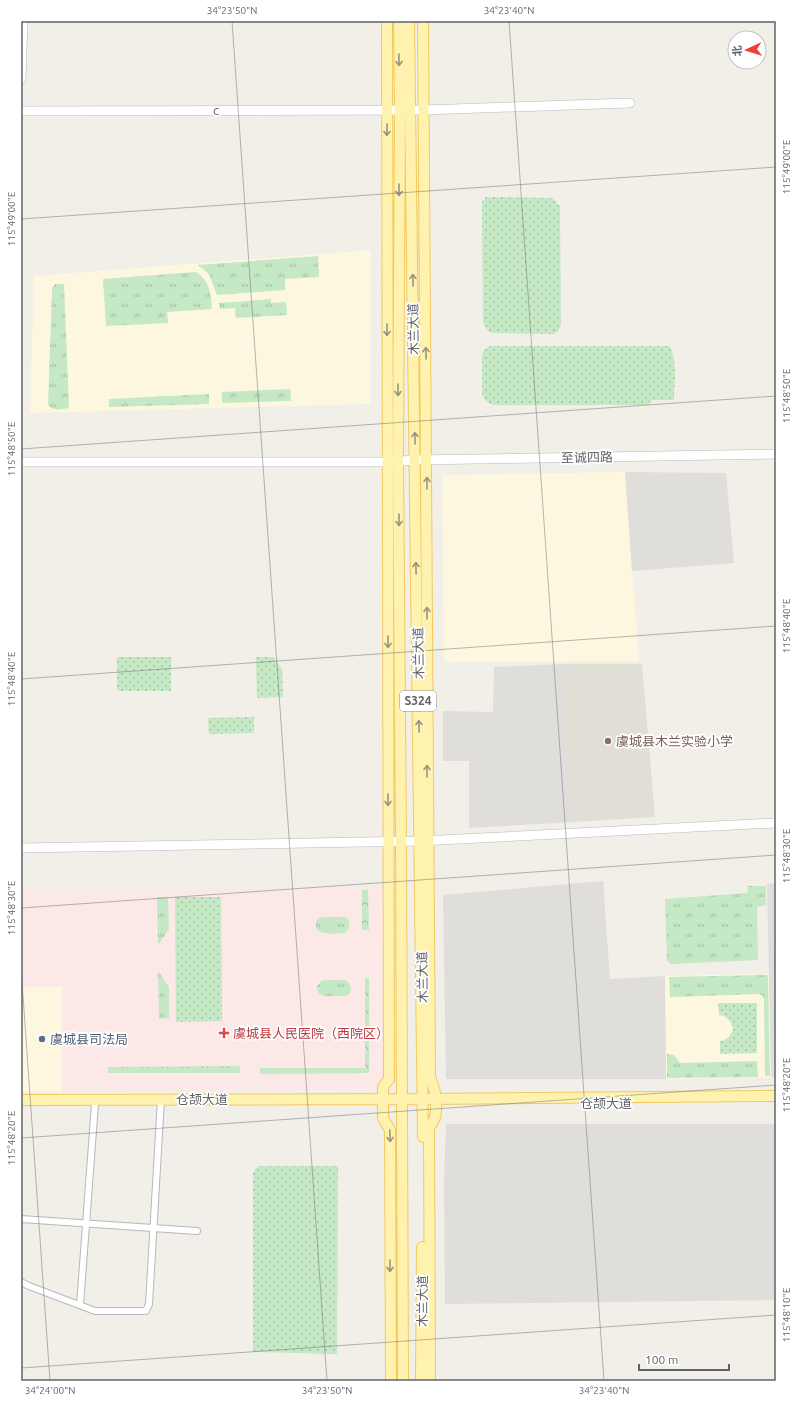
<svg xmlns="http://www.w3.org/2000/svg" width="797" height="1402" font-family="Ubuntu,'Noto Sans SC',sans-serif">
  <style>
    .commercial { fill: #fef7e0 }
    .industrial { fill: #e0deda }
    .education { fill: #e1ded6 }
    .medical { fill: #fce8e6 }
    .grass { fill: url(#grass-tufts) }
    .forest { fill: url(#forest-crowns) }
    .park { fill: url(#park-dots) }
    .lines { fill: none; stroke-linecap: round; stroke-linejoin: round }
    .street-casing { stroke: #b5b8bc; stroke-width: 8 }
    .secondary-casing { stroke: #b6babf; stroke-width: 10 }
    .primary-casing { stroke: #f2c960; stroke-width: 12 }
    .street { stroke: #fff; stroke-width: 6 }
    .secondary { stroke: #fff; stroke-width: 9 }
    .primary { stroke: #fff2af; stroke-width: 10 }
    .oneway { stroke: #979581 }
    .ticks { fill: none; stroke: #5f6368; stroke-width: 1; stroke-opacity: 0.45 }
    .education-dot { fill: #8d6e63; stroke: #fff; stroke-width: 1.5 }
    .health-dot { fill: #e0444e; stroke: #fff; stroke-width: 1.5 }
    .service-dot { fill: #5c6f8a; stroke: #fff; stroke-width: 1.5 }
    .labels { text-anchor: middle; stroke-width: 3.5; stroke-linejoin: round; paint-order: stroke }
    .shield { fill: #fff; stroke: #8f9295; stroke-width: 1 }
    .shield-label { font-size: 12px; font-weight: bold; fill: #5f6368 }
    .street-label { font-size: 13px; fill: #5f6368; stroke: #fff }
    .education-label { font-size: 13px; fill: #785e54; stroke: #fff; text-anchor: start }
    .health-label { font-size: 13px; fill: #be3a42; stroke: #fff; text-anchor: start }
    .service-label { font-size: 13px; fill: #4e5e75; stroke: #fff; text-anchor: start }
    .neatline { fill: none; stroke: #5f6368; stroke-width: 1.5 }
    .ticks-label { font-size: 10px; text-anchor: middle; fill: #5f6368 }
  </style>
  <defs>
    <pattern id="grass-tufts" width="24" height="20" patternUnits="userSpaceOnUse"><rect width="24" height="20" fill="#c5e8c5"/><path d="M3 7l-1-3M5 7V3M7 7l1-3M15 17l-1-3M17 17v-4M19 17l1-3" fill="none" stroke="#a3c0a4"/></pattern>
    <pattern id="forest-crowns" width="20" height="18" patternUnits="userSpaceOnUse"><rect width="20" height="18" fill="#c5e8c5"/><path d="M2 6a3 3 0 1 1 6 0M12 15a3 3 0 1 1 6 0" fill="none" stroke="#a3c0a4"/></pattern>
    <pattern id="park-dots" width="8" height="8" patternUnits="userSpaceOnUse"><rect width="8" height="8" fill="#c5e8c5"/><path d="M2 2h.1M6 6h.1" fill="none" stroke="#a3c0a4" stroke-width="1.8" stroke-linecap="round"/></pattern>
  </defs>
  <rect width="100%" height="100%" fill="#f1efe8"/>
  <path class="commercial" d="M371 250 370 404 30 413 34 276Z
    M625 472 639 661 444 662 442 475Z
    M769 974 771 1077 666 1079 665 976Z
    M21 986 62 987V1091L21 1092Z"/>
  <path class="industrial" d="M625 472 726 473 734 563 632 571Z
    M563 664 573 822 469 828V761H443V711L493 712 494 667Z
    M603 881 610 979 665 976 666 1079H446L443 895Z
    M776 883V1077H771L767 884Z
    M446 1124H776V1300L445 1304 444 1183Z"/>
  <path class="education" d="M563 664H642L655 817 573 822Z"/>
  <path class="medical" d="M385 888 386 1079 377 1089 62 1091V987L21 986V889Z"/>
  <path class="grass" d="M318 256 319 277 285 279V290L217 295 209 274 198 265Z
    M196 272C210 281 211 294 212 309L167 312 168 323 106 326 103 279Z
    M55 284H64L69 408C61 409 52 412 48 404L52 291V288Z
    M271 299V303L286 302 287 315 236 318 235 308 220 309 219 303Z
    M290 389 291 401 222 403V392Z
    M209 394V404L109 407V399Z
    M748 886H766V905L757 907 758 960 670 964 667 960 665 899 747 893Z
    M157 897H168L169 929 158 945Z
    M323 917H345L349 920V928L345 933C337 933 312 937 316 923 317 919 320 918 323 917Z
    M158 971 169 987V1018L159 1019Z
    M768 975 770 1076H765L764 1000 763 996 759 994 670 997 669 977Z
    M324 980H345C351 983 354 992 346 996 344 997 339 996 336 996 328 996 316 998 317 986L321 981Z
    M667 1054 674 1055 680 1063 757 1061 758 1077 667 1078Z"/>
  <path class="forest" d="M362 890H368L369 930H362Z
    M365 978H369V1073L260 1074V1068H365Z
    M240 1066V1073H108V1067Z"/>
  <path class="park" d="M486 197 552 198 560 206 561 325 558 331 554 334 493 333C487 331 485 327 483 321L482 202Z
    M490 346H669C678 356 674 386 674 400H652L648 405H493C487 402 484 400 482 394V356L484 350Z
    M117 657H171V691H117Z
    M256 657H273L282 669 283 697 257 698Z
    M254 717V733L209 734 208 718Z
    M175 897H221L222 1021 176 1022Z
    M718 1003H757V1053L720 1054V1041C727 1040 731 1036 733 1029 731 1021 727 1016 719 1015Z
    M258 1166H338L337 1354 253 1352V1173Z"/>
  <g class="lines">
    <g class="street-casing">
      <path id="street" d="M21 1219 197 1231
        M21 1282 29 1286 95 1311H146L149 1304 161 1099
        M80 1305 95 1104"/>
    </g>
    <g class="secondary-casing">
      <path id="secondary" d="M21 79 23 21
        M21 111 423 110 630 103
        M21 462H388L415 460 776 454
        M21 848 420 841 776 823"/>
    </g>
    <g class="primary-casing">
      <path id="primary" d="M387 21 389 1079 383 1087V1118L390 1130 391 1381
        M399 21 400 110 398 461 401 840 403 1381
        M409 21 423 1137
        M423 21C426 373 427 725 430 1077 435 1089 438 1104 435 1117 434 1121 431 1125 429 1128L430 1381
        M21 1100 424 1099 776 1096
        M421 1381 422 1247"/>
    </g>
    <use href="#street" class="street"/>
    <use href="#secondary" class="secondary"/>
    <use href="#primary" class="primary"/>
  </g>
  <defs><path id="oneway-shaft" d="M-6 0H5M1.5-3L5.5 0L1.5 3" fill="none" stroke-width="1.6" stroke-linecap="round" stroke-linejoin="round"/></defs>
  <g class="oneway">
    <use href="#oneway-shaft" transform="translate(399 60) rotate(89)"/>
    <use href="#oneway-shaft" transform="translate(387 130) rotate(91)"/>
    <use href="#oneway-shaft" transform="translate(399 190) rotate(90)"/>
    <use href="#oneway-shaft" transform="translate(413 280) rotate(-91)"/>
    <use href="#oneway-shaft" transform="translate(387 330) rotate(90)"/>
    <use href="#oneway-shaft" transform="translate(426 353) rotate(-91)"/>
    <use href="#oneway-shaft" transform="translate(398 390) rotate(90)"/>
    <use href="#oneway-shaft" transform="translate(415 438) rotate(-91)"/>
    <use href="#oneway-shaft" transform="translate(427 483) rotate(-90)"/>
    <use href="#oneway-shaft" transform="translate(399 520) rotate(90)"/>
    <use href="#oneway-shaft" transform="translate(416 568) rotate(-91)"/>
    <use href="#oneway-shaft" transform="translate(427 613) rotate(-90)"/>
    <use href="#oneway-shaft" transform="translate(388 642) rotate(90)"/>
    <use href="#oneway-shaft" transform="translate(419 726) rotate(-91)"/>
    <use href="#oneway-shaft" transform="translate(427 771) rotate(-90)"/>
    <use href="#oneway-shaft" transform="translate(388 800) rotate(90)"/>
    <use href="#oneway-shaft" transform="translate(390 1136) rotate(88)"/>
    <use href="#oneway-shaft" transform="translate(390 1266) rotate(90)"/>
  </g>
  <path class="ticks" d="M232 21 327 1381M509 21 604 1381M21 219 776 167M21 449 776 396M21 679 776 626M21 908 776 855M21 967 50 1381M21 1138 776 1085M21 1368 776 1315"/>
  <circle class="education-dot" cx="608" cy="741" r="4"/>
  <path class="health-dot" d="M222 1027h4v4h4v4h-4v4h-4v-4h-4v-4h4z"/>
  <circle class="service-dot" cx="42" cy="1039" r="4"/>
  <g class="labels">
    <rect class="shield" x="400" y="691" width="36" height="20" rx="3"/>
    <g class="shield-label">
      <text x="418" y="705">S324</text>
    </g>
    <g class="street-label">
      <text x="216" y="115">c</text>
      <text transform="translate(413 329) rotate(-91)" y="5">木兰大道</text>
      <text transform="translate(587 457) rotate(-1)" y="5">至诚四路</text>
      <text transform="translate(418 653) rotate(-91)" y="5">木兰大道</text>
      <text transform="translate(422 977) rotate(-91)" y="5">木兰大道</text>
      <text x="202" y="1104">仓颉大道</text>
      <text x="606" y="1108">仓颉大道</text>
      <text transform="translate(422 1301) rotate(-90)" y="5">木兰大道</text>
    </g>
    <g class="education-label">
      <text x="616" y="746">虞城县木兰实验小学</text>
    </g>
    <g class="health-label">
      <text x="233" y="1038">虞城县人民医院（西院区）</text>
    </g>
    <g class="service-label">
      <text x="50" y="1044">虞城县司法局</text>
    </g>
  </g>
  <rect width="797" height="1402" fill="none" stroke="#ffffff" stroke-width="44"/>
  <g transform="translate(747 50) rotate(266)"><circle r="19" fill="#ffffff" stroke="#bfc1c3"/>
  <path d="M0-3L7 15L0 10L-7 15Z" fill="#ea4335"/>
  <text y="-6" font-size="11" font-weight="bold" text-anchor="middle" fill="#5f6368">北</text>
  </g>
  <path d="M639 1364v6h90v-6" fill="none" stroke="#5f6368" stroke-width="2"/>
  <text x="645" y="1364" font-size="12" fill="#5f6368" stroke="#ffffff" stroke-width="3" paint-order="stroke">100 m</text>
  <rect x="22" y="22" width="753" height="1358" class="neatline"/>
  <g class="ticks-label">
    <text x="232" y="14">34°23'50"N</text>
    <text x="509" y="14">34°23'40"N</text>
    <text transform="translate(786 167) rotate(-90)" y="4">115°49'00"E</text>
    <text transform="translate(11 219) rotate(-90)" y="4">115°49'00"E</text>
    <text transform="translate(786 396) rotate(-90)" y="4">115°48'50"E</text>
    <text transform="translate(11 449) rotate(-90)" y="4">115°48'50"E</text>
    <text transform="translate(786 626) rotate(-90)" y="4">115°48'40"E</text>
    <text transform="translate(11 679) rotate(-90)" y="4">115°48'40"E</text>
    <text transform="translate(786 856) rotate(-90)" y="4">115°48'30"E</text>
    <text transform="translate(11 908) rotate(-90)" y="4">115°48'30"E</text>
    <text transform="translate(786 1085) rotate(-90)" y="4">115°48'20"E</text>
    <text transform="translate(11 1138) rotate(-90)" y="4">115°48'20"E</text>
    <text transform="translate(786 1315) rotate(-90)" y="4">115°48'10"E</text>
    <text x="50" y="1394">34°24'00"N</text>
    <text x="327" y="1394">34°23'50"N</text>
    <text x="604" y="1394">34°23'40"N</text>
  </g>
</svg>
